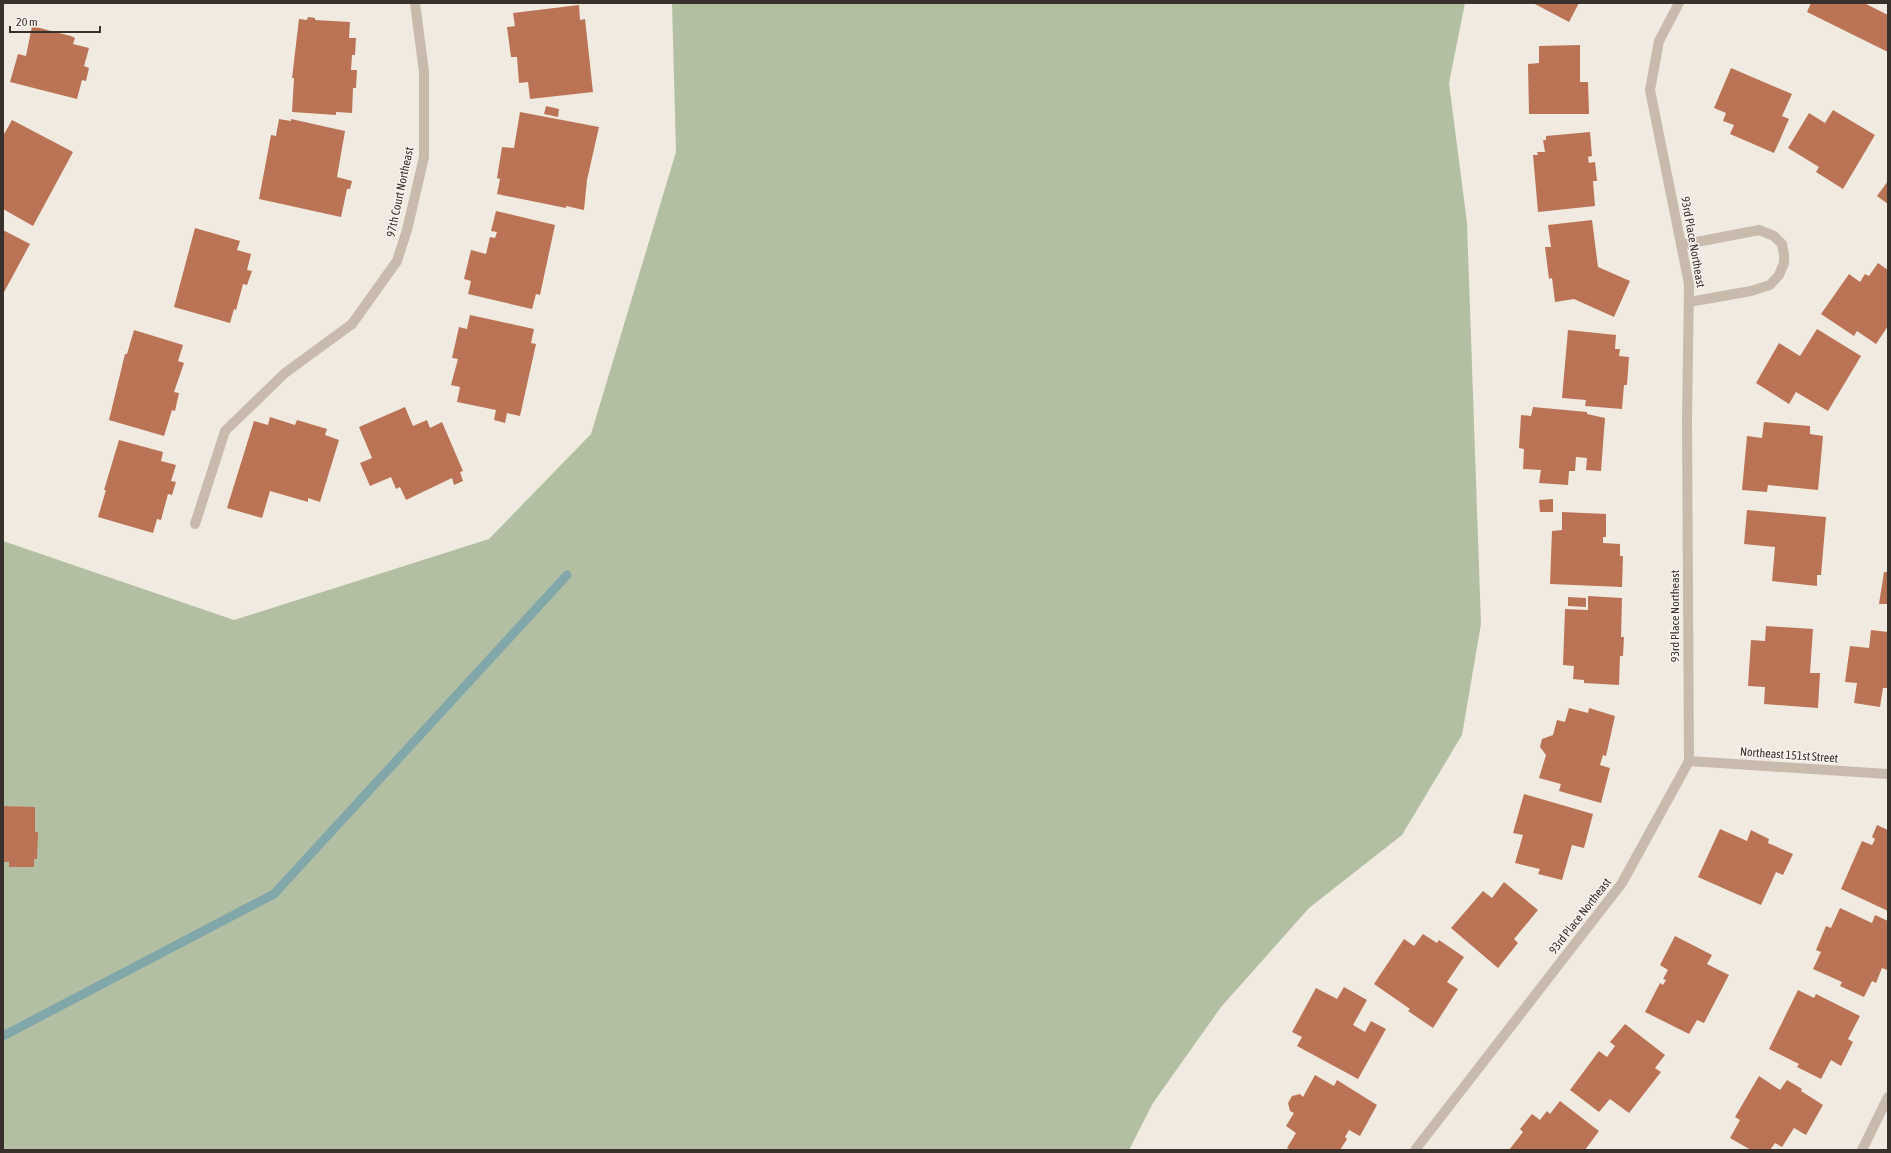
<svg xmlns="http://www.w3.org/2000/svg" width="1891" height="1153" font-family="'Asap Condensed',sans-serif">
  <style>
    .green { fill: #b3bfa2 }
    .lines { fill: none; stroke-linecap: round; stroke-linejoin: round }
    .stream { stroke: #82a7ab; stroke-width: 9 }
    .building { fill: #ba7455 }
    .service { stroke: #c8bbad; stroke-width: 10 }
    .minor { stroke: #c8bbad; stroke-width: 10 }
    .labels { text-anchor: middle; stroke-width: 3; stroke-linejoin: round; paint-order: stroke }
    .street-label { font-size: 12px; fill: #37302b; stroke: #f9f4ed }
  </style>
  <rect width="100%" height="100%" fill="#f1eae1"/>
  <path class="green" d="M672 3H1465L1449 83 1467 223 1481 624 1462 735 1402 835 1309 908 1221 1007 1153 1103 1129 1150H3V541L234 620 489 539 591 434 676 152Z"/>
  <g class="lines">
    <path class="stream" d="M3 1036 274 894 567 575"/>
  </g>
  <path class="building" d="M1533 3H1579L1569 22Z
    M1811 3H1864L1888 15V52L1807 12Z
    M579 5 580 20 585 19 593 92 530 99 528 82 519 83 517 57H511L507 27 515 26 513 13Z
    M308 17 315 18V20L350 22 349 38H356L355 55H352L351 70H357L356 88H353L352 113 336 112V115L292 112 294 78H292L299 19 307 20Z
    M32 26 71 36 75 38 73 44 89 48 84 66 89 68 86 81 82 80 77 99 10 82 18 54 26 56Z
    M1580 45V82H1588L1589 114H1529L1528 64 1539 63V46Z
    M1731 68 1792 94 1782 116 1789 119 1774 153 1730 134 1734 125 1723 121 1726 113 1714 108Z
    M546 106 559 109 558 117 544 114Z
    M1833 110 1875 135 1843 189 1816 172 1819 167 1788 148 1809 113 1825 123Z
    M520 112 599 127 587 180 584 210 566 206V208L497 194 500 179 497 178 502 147 514 148Z
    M279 119 291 121V119L345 131 337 177 352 181 350 189H347L341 217 259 199 271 135 276 136Z
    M12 120 73 152 33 226 3 209V136Z
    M1590 132 1592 156 1588 157 1589 163 1595 162 1597 181H1593L1595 206 1538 212 1533 155H1538L1537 152H1545L1543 140H1546V136Z
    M1888 181V204L1877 196Z
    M496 211 555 225 540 295 536 294 532 309 468 294 471 281 464 279 471 250 486 254 490 237 495 238 497 232 491 231Z
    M1592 220 1598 267 1630 281 1614 317 1574 299 1555 302 1552 278 1549 279 1545 247H1551L1548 225Z
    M195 228 240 241 237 250 251 254 247 270 252 271 247 285 243 284 236 310 234 309 230 323 174 307Z
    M3 230 30 244 3 294Z
    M1878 263 1888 270V326L1876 344 1857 331 1854 336 1821 314 1849 274 1860 282 1865 274 1869 276Z
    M470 315 534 329 531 343 536 344 520 416 507 413 505 423 494 420 496 410 457 402 460 387 451 385 458 359 452 358 459 327 467 329Z
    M1817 329 1861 356 1828 411 1796 392 1789 404 1756 383 1779 343 1800 356Z
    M134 330 183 345 178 361 184 363 174 392 179 393 175 411 172 410 164 436 109 420 125 354H127Z
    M1568 330 1616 335 1615 349H1620L1619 356 1629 357 1627 385H1624L1622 409 1585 406 1586 400 1562 398Z
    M405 407 413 426 427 420 430 428 442 422 463 471 460 472 463 481 454 485 452 478 406 500 400 487 396 489 391 477 370 486 360 463 372 458 359 427Z
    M1533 407 1587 412V414L1605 418 1601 471 1586 470 1587 458 1576 457 1575 471H1569L1568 485 1539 483 1541 470 1523 469 1524 449 1519 448 1521 415 1531 416Z
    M270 417 295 425 297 420 327 429 325 435 339 440 320 502 308 498V502L270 491 262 518 227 508 254 421 268 425Z
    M1764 422 1810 426V434L1823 436 1818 490 1768 485 1767 492 1742 490 1747 436 1762 438Z
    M119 440 163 452 161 461 176 465 171 481 176 482 172 495 168 494 161 520 157 519 153 533 98 517 106 490H104Z
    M1553 499V512H1540L1539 500Z
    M1747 510 1826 517 1821 575H1817V586L1772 581 1775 547 1744 544Z
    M1562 512 1606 514V537H1603V543L1620 544V556H1623L1622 587 1550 584 1552 531 1562 530Z
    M1884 572H1888V604H1879Z
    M1588 596 1622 598 1621 637H1624L1623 656H1620L1619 685 1584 683V680L1573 679 1574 666 1563 665 1565 609 1588 610Z
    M1568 597 1586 598V607L1568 606Z
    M1766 626 1813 629 1810 673H1820L1818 708 1764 704 1765 687 1748 686 1751 640 1765 641Z
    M1871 630 1888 632V688H1883L1880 707 1854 703 1857 683 1845 682 1850 646 1869 648Z
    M1569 708 1588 713 1589 708 1615 716 1606 756 1603 755 1600 765 1610 768 1601 803 1559 791 1561 784 1539 778 1546 755 1540 747 1542 739 1553 735 1557 720 1565 722Z
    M1524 794 1593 814 1584 848 1572 845 1562 880 1538 874 1540 869 1515 863 1523 835 1513 833Z
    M3 806 35 807V832H38L37 859H34V867H9V862H3Z
    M1877 825 1888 830V911L1841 889 1862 841 1872 845 1875 839 1872 837Z
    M1720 829 1747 841 1751 830 1769 839 1768 843 1793 854 1783 875 1776 872 1761 905 1698 877Z
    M1504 882 1538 910 1514 939 1518 943 1498 968 1451 928 1483 891 1492 898Z
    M1840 908 1872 923 1875 915 1888 921V967L1887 970 1882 968 1876 983 1872 981 1864 997 1840 986 1842 982 1813 969 1821 952 1816 950 1826 926 1831 928Z
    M1423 934 1437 943 1439 940 1464 957 1447 982 1458 989 1433 1028 1408 1011 1410 1009 1374 984 1404 939 1414 946Z
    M1675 936 1712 955 1707 964 1729 975 1704 1023 1697 1020 1689 1034 1645 1012 1660 983 1663 985 1666 980 1663 979 1668 970 1660 965Z
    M1344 987 1367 1000 1353 1025 1365 1032 1371 1021 1386 1029 1358 1079 1297 1046 1302 1037 1292 1032 1316 988 1337 999Z
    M1798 990 1814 998 1816 994 1860 1016 1848 1039 1853 1042 1841 1066 1831 1060 1821 1079 1797 1067 1799 1064 1769 1049Z
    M1625 1024 1665 1055 1655 1068 1661 1072 1629 1113 1610 1099 1599 1112 1570 1090 1599 1051 1607 1057 1615 1046 1610 1042Z
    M1315 1075 1334 1086 1337 1080 1377 1105 1360 1136 1349 1130 1345 1137 1347 1139 1340 1150H1291L1287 1148 1296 1133 1286 1126 1294 1113 1290 1111 1288 1103 1292 1096 1300 1094 1303 1097Z
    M1759 1076 1780 1090 1787 1080 1802 1089 1801 1091 1823 1105 1806 1135 1794 1128 1782 1147 1775 1143 1770 1150H1751L1730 1138 1740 1120 1735 1117Z
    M1560 1101 1599 1131 1585 1150H1509L1523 1132 1520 1129 1532 1114 1540 1120 1547 1111 1550 1114Z"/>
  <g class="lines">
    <path class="service" d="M1681 245 1759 230 1774 236 1782 244 1784 255V263L1779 275 1770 285 1751 291 1689 302
      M195 524 225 431 285 373 352 324"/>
    <path class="minor" d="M352 324 397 261 407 230 424 157V72L415 3
      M1689 761 1888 774
      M1415 1150 1622 883 1689 761 1687 421 1689 284 1650 90 1659 41 1679 3
      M1862 1150 1888 1097"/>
  </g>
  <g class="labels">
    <g class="street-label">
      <text transform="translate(400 192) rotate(-78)" y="4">97th Court Northeast</text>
      <text transform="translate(1693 242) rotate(80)" y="4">93rd Place Northeast</text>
      <text transform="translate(1675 616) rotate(-90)" y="4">93rd Place Northeast</text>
      <text transform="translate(1789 755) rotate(4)" y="4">Northeast 151st Street</text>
      <text transform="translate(1580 916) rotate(-52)" y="4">93rd Place Northeast</text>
    </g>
  </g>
  <rect width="1891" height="1153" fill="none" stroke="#37302b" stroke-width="8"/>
  <path d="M10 26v6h90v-6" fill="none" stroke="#37302b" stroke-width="2"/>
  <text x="16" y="26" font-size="12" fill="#37302b" stroke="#f9f4ed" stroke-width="3" paint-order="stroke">20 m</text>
</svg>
